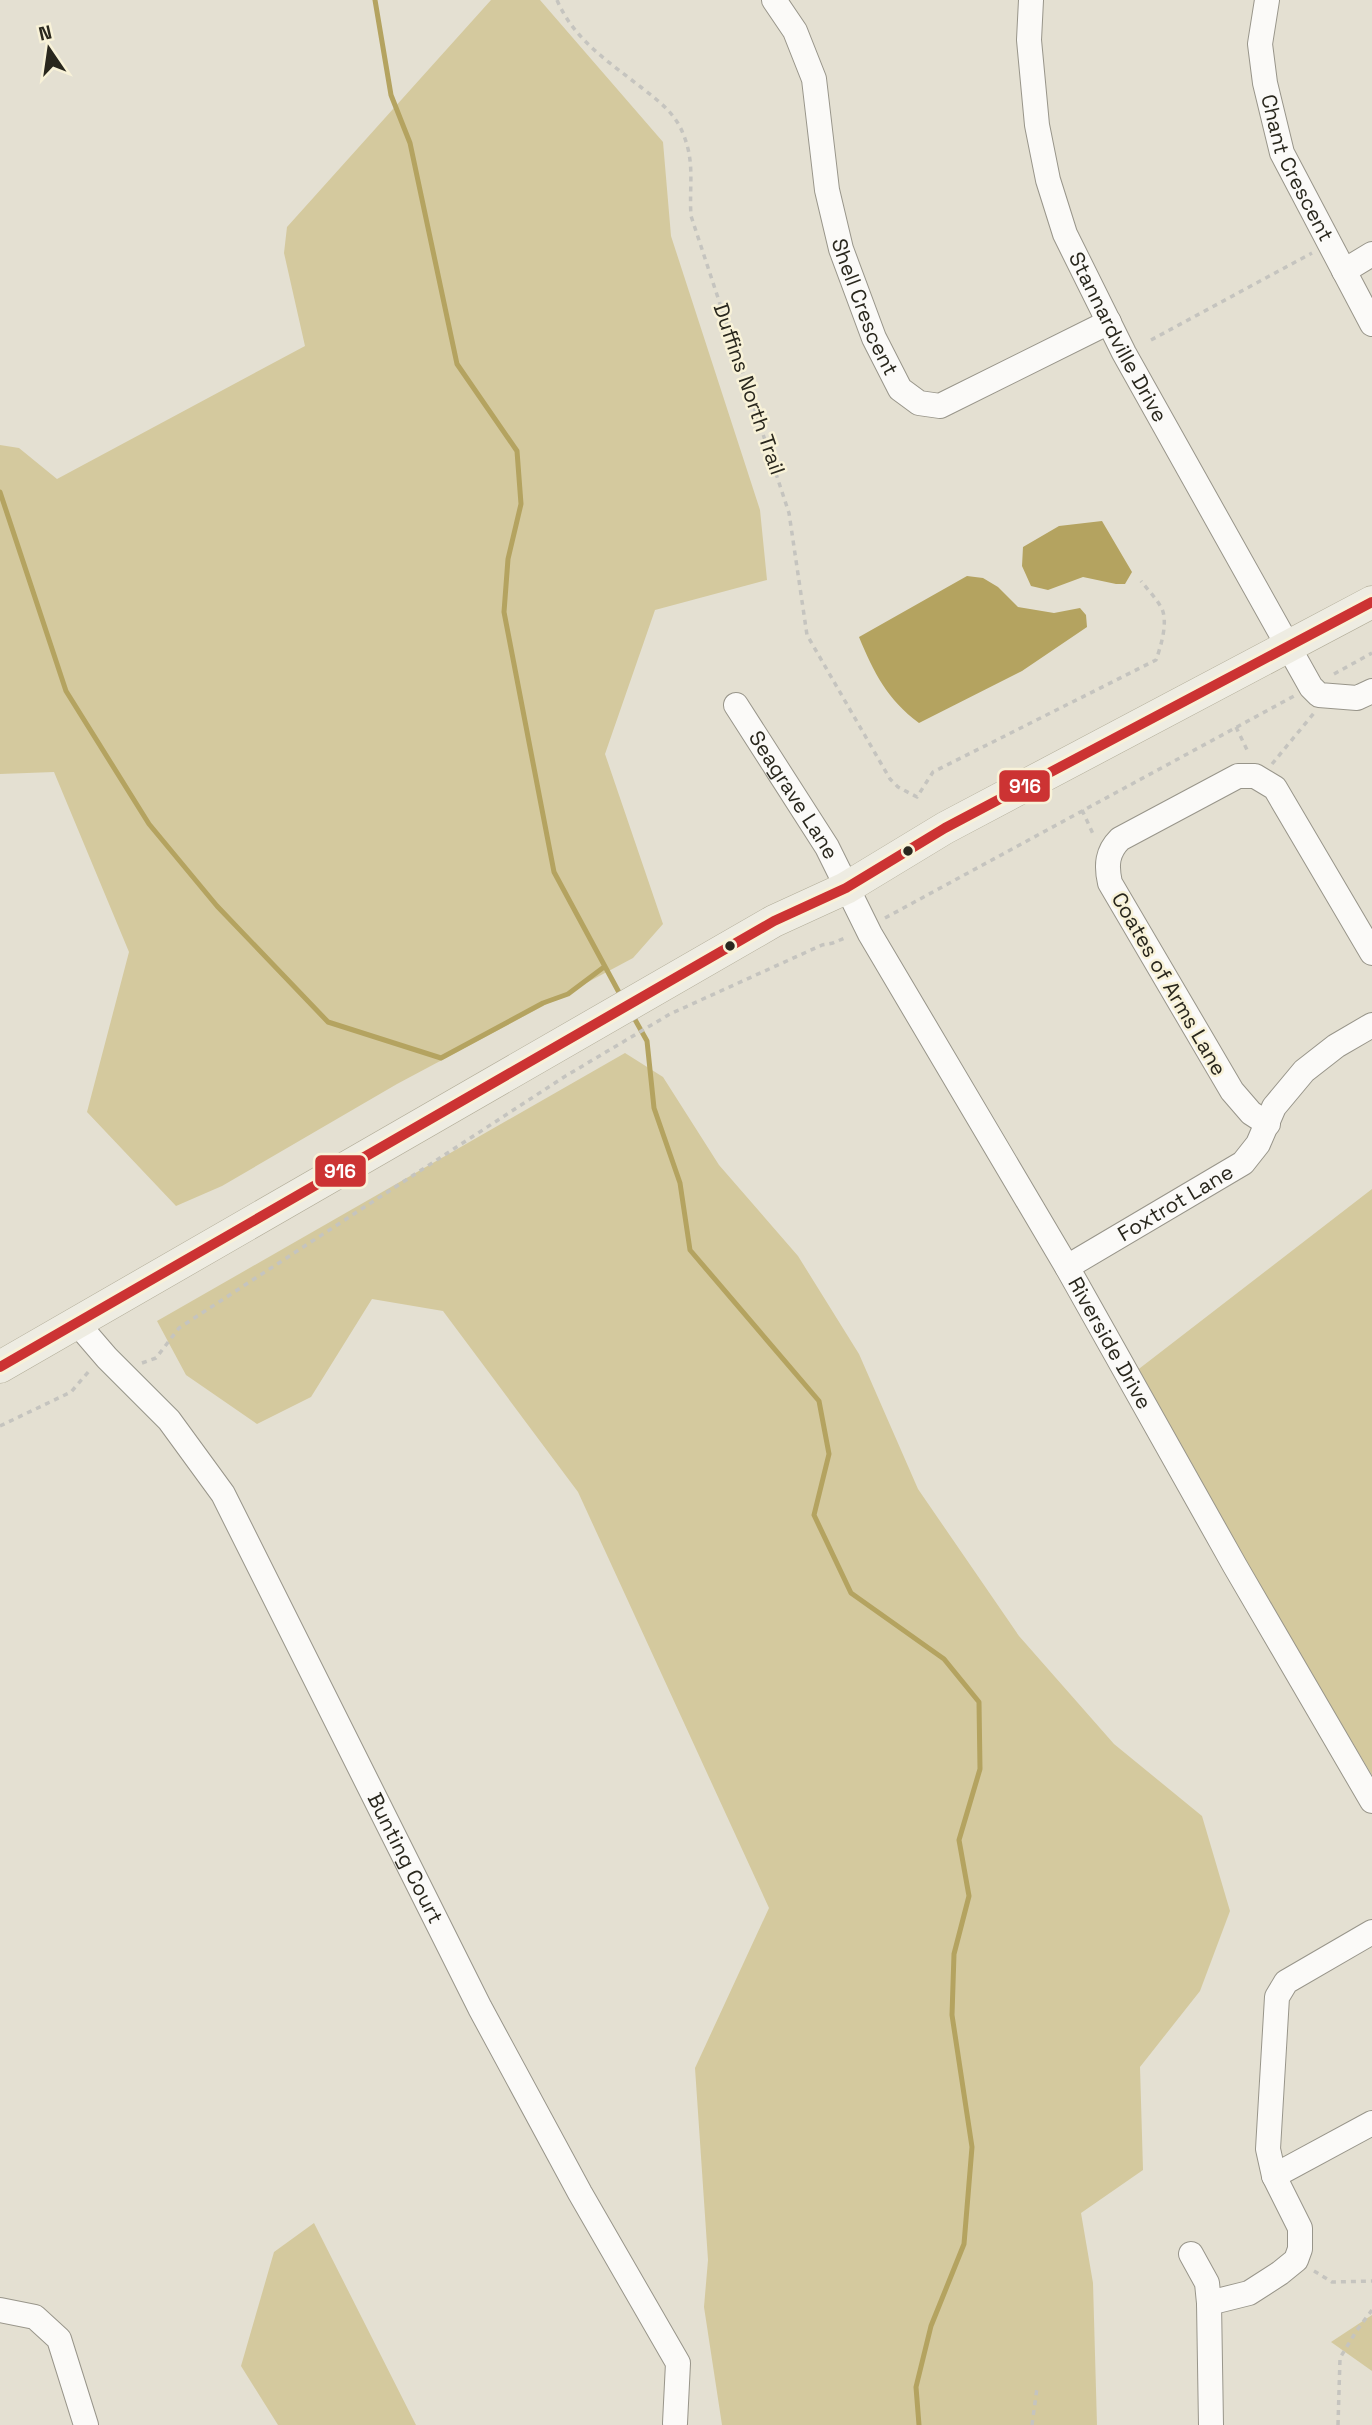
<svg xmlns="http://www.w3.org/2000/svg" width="1372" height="2425" font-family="'Space Grotesk',sans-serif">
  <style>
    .green { fill: #d4c99e }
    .water { fill: #b4a360 }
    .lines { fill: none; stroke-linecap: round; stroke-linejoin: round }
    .stream { stroke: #b4a360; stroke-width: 5 }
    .minor-casing { stroke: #98958a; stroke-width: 26 }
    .major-casing { stroke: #b2ad99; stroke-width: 33 }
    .path { stroke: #c5c4bf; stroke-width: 3.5; stroke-dasharray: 5 5; stroke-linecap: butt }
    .minor { stroke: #fbfaf8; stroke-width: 24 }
    .major { stroke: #eeece2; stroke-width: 32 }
    .bus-1-casing { stroke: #f8f2d8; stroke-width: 16 }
    .bus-1 { stroke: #c33; stroke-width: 10 }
    .bus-dot { fill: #29271d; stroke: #f8f2d8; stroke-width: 2.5 }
    .labels { text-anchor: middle; stroke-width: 5; stroke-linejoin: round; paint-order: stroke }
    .street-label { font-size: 21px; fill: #29271d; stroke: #f8f2d8 }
    .line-badge { stroke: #f8f2d8; stroke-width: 2.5 }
    .badge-label { font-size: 19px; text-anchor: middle; font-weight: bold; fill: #fff }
  </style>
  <rect width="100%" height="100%" fill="#e4e0d2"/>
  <path class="green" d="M491 0H540L663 142 671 236 760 510 767 580 655 610 605 754 663 924 633 958 397 1084 222 1186 176 1206 87 1112 129 952 54 772 0 774V445L19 448 57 479 305 346 284 253 287 227Z
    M625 1053 663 1077 719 1165 798 1256 859 1354 918 1489 1019 1636 1114 1744 1202 1816 1230 1911 1200 1991 1140 2067 1143 2170 1081 2213 1093 2283 1097 2425H722L704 2307 708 2260 695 2068 769 1908 578 1492 443 1311 372 1299 311 1397 257 1424 186 1375 157 1321Z
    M1372 1189V1775L1131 1375Z
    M314 2223 416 2425H278L241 2366 274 2252Z
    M1372 2315V2371L1331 2342Z"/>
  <path class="water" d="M1102 521 1132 572 1125 584H1116L1083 577 1048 590 1031 586 1022 566 1023 547 1059 526Z
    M967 576 983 578 998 587 1018 607 1054 613 1080 608 1086 615 1087 627 1022 671 919 723C887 699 874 673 859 637Z"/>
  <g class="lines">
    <path class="stream" d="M375 0 391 95 410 143 457 364 517 451 521 504 508 559 504 612 554 872 622 998
      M0 492 66 691 149 824 217 906 328 1022 441 1058 543 1003 568 994 604 967
      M633 1016 647 1041 654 1108 680 1183 690 1250 819 1401 829 1454 814 1515 851 1593 944 1659 979 1702 980 1769 959 1840 969 1896 954 1954 952 2015 972 2147 964 2244 931 2326 916 2387 919 2425"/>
    <g class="minor-casing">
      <g id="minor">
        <path id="s1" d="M774 0 795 31 814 79 827 190 841 249 874 338 900 389 919 403 940 406 1109 322"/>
        <path id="s2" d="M1031 0 1029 40 1037 125 1048 180 1065 234 1124 353 1311 687 1319 695 1357 698 1372 691"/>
        <path id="s3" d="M1267 0 1260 44 1265 83 1282 153 1372 324"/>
        <path d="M1344 271 1372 254"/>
        <path id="s4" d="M736 705 827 847 870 934 1067 1267 1235 1566 1372 1801"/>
        <path d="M1268 1124 1251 1113 1232 1091 1110 883C1106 865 1107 852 1120 839L1238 776H1255L1275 788 1372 953"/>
        <path id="s5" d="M1067 1267 1243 1163 1258 1144 1274 1107 1304 1071 1336 1046 1372 1025"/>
        <path id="s6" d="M76 1322 107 1358 169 1420 223 1494 480 2008 580 2193 678 2363 675 2423"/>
        <path d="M1274 2176 1372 2123"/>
        <path d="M1191 2254 1207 2283 1209 2303"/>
        <path d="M0 2310 35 2317 59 2339 86 2425"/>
        <path d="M1211 2425 1209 2303 1249 2293 1280 2273 1296 2260 1300 2249V2228L1274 2176 1268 2149 1277 1997 1286 1982 1372 1932"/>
      </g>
    </g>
    <g class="major-casing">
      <path id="major" d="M0 1367 774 921 846 888 945 828 1372 602"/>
    </g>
    <path class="path" d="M557 0C574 40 609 62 642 88 660 102 676 114 684 136 695 164 689 186 691 216L789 513 807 635 890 779 898 787 917 797 933 772 1156 660C1161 646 1168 623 1162 609 1157 599 1148 590 1141 581
      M1151 340 1312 253
      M1334 674 1372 653
      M1236 727 1249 754
      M1272 764 1314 713
      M1082 810 1094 836
      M885 918 1294 696
      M142 1363 156 1358 179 1328 564 1077 670 1014 822 945 833 943 847 937
      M0 1426 71 1392 90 1370
      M1314 2271 1332 2282 1372 2281
      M1032 2425 1037 2388
      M1338 2425 1340 2358 1357 2330 1372 2310"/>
    <use href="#minor" class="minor"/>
    <use href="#major" class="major"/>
    <g class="bus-1-casing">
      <path id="bus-1" d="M0 1367 774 921 846 888 945 828 1372 602"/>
    </g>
    <use href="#bus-1" class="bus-1"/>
  </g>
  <g class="bus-dot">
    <circle cx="908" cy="851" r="6"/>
    <circle cx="730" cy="946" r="6"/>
  </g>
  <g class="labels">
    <g class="street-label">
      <text dy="7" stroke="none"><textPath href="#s3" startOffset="175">Chant Crescent</textPath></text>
      <text dy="7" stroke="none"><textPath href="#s1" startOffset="324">Shell Crescent</textPath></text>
      <text dy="7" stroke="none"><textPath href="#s2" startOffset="354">Stannardville Drive</textPath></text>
      <text transform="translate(749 389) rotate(71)" y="7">Duffins North Trail</text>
      <text dy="7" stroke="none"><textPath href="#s4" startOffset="107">Seagrave Lane</textPath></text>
      <text transform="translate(1169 984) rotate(60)" y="7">Coates of Arms Lane</text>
      <text dy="7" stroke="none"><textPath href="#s5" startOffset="126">Foxtrot Lane</textPath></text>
      <text dy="7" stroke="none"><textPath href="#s4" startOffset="740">Riverside Drive</textPath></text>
      <text dy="7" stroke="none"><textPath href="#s6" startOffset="634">Bunting Court</textPath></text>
    </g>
  </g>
  <g class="line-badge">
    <rect x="998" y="769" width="53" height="34" rx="7" fill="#c33"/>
    <rect x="314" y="1154" width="53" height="34" rx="7" fill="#c33"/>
  </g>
  <g class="badge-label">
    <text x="1025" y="793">916</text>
    <text x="340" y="1178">916</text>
  </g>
  <g transform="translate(49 49) rotate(347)" stroke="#f8f2d8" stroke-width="5" paint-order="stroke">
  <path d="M0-5L12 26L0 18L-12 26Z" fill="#29271d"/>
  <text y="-10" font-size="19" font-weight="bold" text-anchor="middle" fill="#29271d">N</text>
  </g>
</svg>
